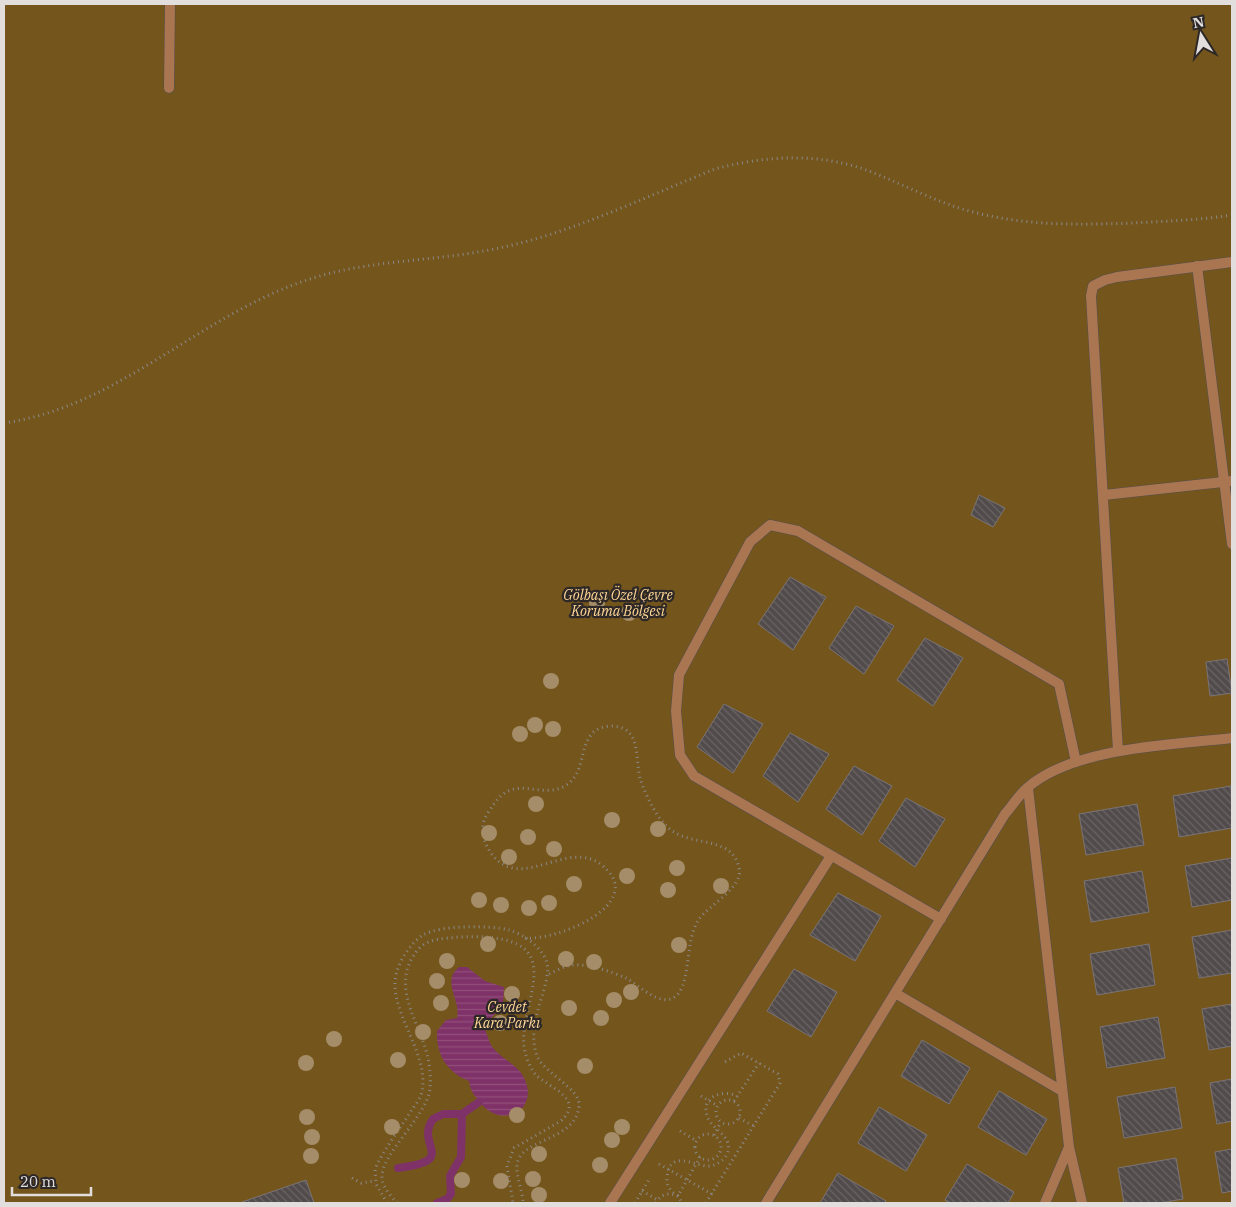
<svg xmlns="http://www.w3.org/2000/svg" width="1236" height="1207" font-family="'IBM Plex Serif',serif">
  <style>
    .green { fill: #74561d }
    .water { fill: url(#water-rules) }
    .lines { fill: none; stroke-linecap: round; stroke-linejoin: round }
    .stream { stroke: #7f3267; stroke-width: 8 }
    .building { fill: url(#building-back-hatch); stroke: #7b7475 }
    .minor-casing { stroke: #524e4d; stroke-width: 11 }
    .path { stroke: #8c8887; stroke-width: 3; stroke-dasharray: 1 4; stroke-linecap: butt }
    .minor { stroke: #aa7551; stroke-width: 10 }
    .tree { fill: #a58d69 }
    .labels { text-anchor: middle; stroke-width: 4.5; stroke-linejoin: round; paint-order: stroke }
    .park-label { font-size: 14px; font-style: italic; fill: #ffd796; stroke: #2d2827 }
  </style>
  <defs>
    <pattern id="water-rules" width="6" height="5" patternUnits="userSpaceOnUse" patternTransform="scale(1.25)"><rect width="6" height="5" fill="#7f3267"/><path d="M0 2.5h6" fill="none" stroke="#914f7c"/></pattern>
    <pattern id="building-back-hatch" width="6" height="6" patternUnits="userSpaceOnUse" patternTransform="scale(1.25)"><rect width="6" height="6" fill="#514b4c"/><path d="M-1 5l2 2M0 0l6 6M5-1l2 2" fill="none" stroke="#6a6465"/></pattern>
  </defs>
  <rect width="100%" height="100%" fill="#373231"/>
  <path class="green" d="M4 4H1232V1203H4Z"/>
  <path class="water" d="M459 967H467L485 981 504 987 503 1005 483 1027C488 1033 488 1042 493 1048 503 1060 519 1065 525 1080 539 1112 499 1130 479 1101 474 1095 470 1090 469 1081 447 1072 436 1055 437 1031L446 1020 457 1018C461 999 441 982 459 967Z"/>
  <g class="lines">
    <path class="stream" d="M398 1168C460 1160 414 1146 433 1119L443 1114H462L479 1102
      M437 1203 447 1199 451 1194 450 1176 461 1157 462 1114"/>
  </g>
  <path class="building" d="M979 495 1005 508 993 527 971 515Z
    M790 577 826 597 793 650 758 624Z
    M856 606 894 626 864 674 829 648Z
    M925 638 963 658 933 706 897 680Z
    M1227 659 1232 693 1210 696 1206 662Z
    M724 704 763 724 733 773 697 747Z
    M790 733 829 754 798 802 763 776Z
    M854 766 892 786 862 835 826 809Z
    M1231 786 1232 828 1179 837 1173 796Z
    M906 798 945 819 915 867 879 841Z
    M1137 804 1144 845 1086 855 1079 814Z
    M1232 858V900L1192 907 1185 866Z
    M1142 871 1149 912 1091 922 1084 881Z
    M838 893 881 916 855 961 810 935Z
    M1232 930V973L1199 978 1192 937Z
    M1149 944 1155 985 1097 995 1090 954Z
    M794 969 837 992 811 1037 767 1011Z
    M1232 1004V1046L1209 1050 1202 1009Z
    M1158 1017 1165 1058 1107 1068 1100 1027Z
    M922 1040 970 1068 949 1104 901 1076Z
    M1232 1079V1121L1217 1124 1210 1083Z
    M1175 1087 1182 1128 1124 1138 1117 1097Z
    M999 1091 1047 1119 1026 1155 978 1127Z
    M879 1107 927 1135 906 1171 858 1143Z
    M1232 1149V1191L1222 1193 1215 1152Z
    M1176 1158 1183 1199 1160 1203H1124L1118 1168Z
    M967 1164 1014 1192 1008 1203H951L945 1200Z
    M838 1173 886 1201 884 1203H820Z
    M306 1180 314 1203H242V1202Z"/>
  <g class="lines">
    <g class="minor-casing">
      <path id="minor" d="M169 88 170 4
        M1197 266 1232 544
        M1104 495 1232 481
        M1118 751 1091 296 1093 286 1105 280 1117 277 1232 262
        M1028 788 1069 1147 1082 1203
        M941 919 694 776 680 755 676 711 679 675 750 542 770 525 798 531 1059 684 1076 762
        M895 993 1062 1091
        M610 1203 831 856
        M766 1203 1005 814C1012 806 1019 795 1027 788 1073 747 1173 745 1232 738
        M1045 1203 1069 1147"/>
    </g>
    <path class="path" d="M4 423C118 407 200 315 307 280 369 259 435 262 499 248 572 233 645 197 715 169 768 155 822 152 874 173 907 186 938 203 973 212 1026 226 1080 225 1134 223 1167 221 1200 220 1232 215
      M525 938C557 941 648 904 603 866 568 836 521 895 491 853 485 845 482 835 483 825 484 817 490 810 494 804 515 773 540 800 565 786 585 774 579 750 591 735 596 728 605 726 613 726 643 728 634 761 641 781 645 793 651 805 658 816 664 824 670 831 680 835 701 845 733 839 739 868 744 887 709 905 699 919 685 939 691 978 678 994 663 1011 639 985 626 978 612 972 590 964 574 965 565 965 556 971 547 975
      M701 1096 718 1106
      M716 1112a12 12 0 1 1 24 0a12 12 0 1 1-24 0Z
      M734 1101 759 1063
      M739 1118 754 1126
      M680 1131 697 1141
      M695 1147a13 13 0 1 1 26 0a13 13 0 1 1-26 0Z
      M714 1135 721 1122
      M700 1157C693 1170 685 1183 678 1196 671 1192 666 1186 667 1177 670 1148 695 1167 710 1166 716 1165 723 1161 726 1156 736 1137 713 1131 708 1118 699 1097 722 1089 737 1096
      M659 1164 712 1194
      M352 1178 361 1183 375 1181
      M642 1191 658 1200
      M387 1203 376 1184 375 1169C384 1149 399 1130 411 1111 415 1105 421 1098 422 1091 430 1052 385 1008 397 971 401 958 412 942 423 935 440 925 490 925 509 930 523 934 540 946 546 960 555 981 524 1021 537 1056 545 1074 581 1089 579 1106 576 1142 518 1138 517 1166 516 1178 523 1191 523 1203
      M397 1203C391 1196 382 1187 382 1177 381 1154 428 1115 430 1088 431 1079 430 1068 428 1058 421 1025 393 992 412 958 421 942 433 939 449 938 470 936 497 935 517 944 555 963 516 1017 525 1052 527 1060 531 1070 537 1076 552 1089 584 1099 561 1121L514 1148 507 1166 513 1203
      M635 1203 650 1178
      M656 1203C661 1194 668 1192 678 1196L682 1203
      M706 1203 780 1083 778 1074 741 1053 723 1063"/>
    <use href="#minor" class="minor"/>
  </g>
  <g class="tree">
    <circle cx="597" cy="603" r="8"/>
    <circle cx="629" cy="613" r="8"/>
    <circle cx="551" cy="681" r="8"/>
    <circle cx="535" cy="725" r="8"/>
    <circle cx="553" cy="729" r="8"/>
    <circle cx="520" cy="734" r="8"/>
    <circle cx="536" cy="804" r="8"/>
    <circle cx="612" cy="820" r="8"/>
    <circle cx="658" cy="829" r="8"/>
    <circle cx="489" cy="833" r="8"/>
    <circle cx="528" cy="837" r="8"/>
    <circle cx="554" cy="849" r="8"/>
    <circle cx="509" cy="857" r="8"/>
    <circle cx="677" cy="868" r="8"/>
    <circle cx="627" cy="876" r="8"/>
    <circle cx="574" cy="884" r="8"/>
    <circle cx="721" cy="886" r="8"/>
    <circle cx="668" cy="890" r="8"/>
    <circle cx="479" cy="900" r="8"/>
    <circle cx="549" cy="903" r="8"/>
    <circle cx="501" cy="905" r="8"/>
    <circle cx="529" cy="908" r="8"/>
    <circle cx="488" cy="944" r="8"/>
    <circle cx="679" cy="945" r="8"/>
    <circle cx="566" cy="959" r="8"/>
    <circle cx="447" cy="961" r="8"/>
    <circle cx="594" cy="962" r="8"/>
    <circle cx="437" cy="981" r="8"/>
    <circle cx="631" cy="992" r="8"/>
    <circle cx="512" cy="994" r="8"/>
    <circle cx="614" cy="1000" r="8"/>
    <circle cx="441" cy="1003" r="8"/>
    <circle cx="569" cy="1008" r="8"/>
    <circle cx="601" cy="1018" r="8"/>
    <circle cx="500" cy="1023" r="8"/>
    <circle cx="423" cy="1032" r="8"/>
    <circle cx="334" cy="1039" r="8"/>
    <circle cx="398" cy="1060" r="8"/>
    <circle cx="306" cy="1063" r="8"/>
    <circle cx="585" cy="1066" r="8"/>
    <circle cx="517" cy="1115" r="8"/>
    <circle cx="307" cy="1117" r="8"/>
    <circle cx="392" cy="1127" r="8"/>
    <circle cx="622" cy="1127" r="8"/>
    <circle cx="312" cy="1137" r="8"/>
    <circle cx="612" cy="1140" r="8"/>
    <circle cx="539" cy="1154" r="8"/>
    <circle cx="311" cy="1156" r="8"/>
    <circle cx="600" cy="1165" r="8"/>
    <circle cx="533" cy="1179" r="8"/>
    <circle cx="462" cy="1180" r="8"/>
    <circle cx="501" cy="1181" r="8"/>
    <circle cx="539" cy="1195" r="8"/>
  </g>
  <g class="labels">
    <g class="park-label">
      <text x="618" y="600">Gölbaşı Özel Çevre<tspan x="618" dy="16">Koruma Bölgesi</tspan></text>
      <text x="507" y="1012">Cevdet<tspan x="507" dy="16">Kara Parkı</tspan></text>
    </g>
  </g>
  <rect width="1236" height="1207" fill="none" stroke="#e1dedd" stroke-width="10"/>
  <g transform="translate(1201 35) rotate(349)" stroke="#2d2827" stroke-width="4" paint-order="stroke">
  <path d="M0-4L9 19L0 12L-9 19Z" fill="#e1dedd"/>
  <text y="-8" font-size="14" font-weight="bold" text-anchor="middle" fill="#e1dedd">N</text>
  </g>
  <path d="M12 1187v8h79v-8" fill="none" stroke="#e1dedd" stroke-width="2.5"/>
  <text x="20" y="1187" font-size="15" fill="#e1dedd" stroke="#2d2827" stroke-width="4" paint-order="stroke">20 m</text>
</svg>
